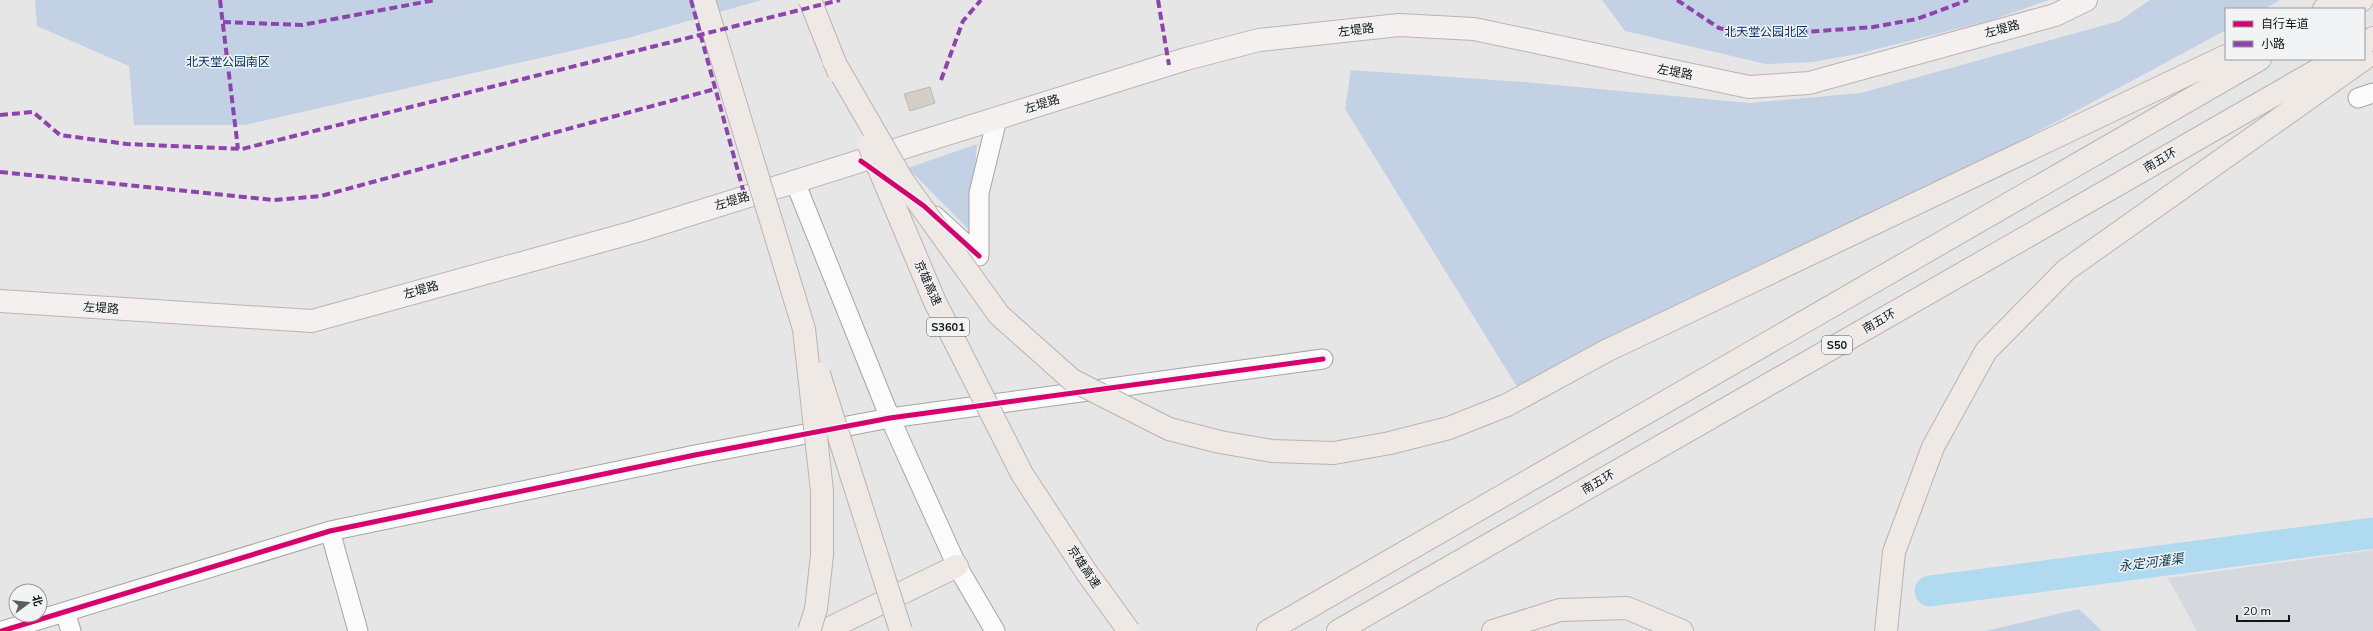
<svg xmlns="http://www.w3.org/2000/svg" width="2373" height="631" font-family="Mulish,'Noto Sans SC',sans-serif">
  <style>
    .built { fill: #d5d8dd }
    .green { fill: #c3d1e4 }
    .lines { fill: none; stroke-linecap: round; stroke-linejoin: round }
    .river { stroke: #afdaf0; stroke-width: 31 }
    .building { fill: #d5cec5; stroke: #bababa }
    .minor-casing { stroke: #a4a5a6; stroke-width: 21 }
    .major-casing { stroke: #bab3b1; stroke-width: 24 }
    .highway-casing { stroke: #bab3b1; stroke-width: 24 }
    .minor { stroke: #fbfbfb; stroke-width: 19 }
    .major { stroke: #f4f0f0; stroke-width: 22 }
    .highway { stroke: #efe9e6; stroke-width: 22 }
    .highway-bridge-casing { stroke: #bab3b1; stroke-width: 24; stroke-linecap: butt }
    .highway-bridge { stroke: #efe9e6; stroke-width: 22 }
    .quiet { stroke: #8e44ad; stroke-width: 4; stroke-dasharray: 8 4; stroke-linecap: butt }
    .cycleway-casing { stroke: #f2f3f5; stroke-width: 8 }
    .cycleway { stroke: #d6006c; stroke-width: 5 }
    .labels { text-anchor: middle; stroke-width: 3; stroke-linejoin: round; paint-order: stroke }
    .shield { fill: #f2f3f5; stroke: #575859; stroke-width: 1 }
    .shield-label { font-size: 11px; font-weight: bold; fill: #141516 }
    .street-label { font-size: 12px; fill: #141516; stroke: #f2f3f5 }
    .park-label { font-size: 12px; fill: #033067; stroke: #f2f3f5 }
    .water-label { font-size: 13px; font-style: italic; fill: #00364c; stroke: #f2f3f5 }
  </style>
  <rect width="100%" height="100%" fill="#e6e6e7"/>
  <path class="built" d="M2373 550V631H2197L2168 578Z"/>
  <path class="green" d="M35 0H762L628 38 245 125H134L129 66 37 26Z
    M1602 0H2049L1991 20 1858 54 1812 62 1766 64 1625 31Z
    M2150 0H2280L2264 9H2226V30L1529 406 1345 109 1351 70 1523 82 1749 103 1861 93 2119 21Z
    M977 144 969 230 908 168Z
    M2079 609 2102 631H1985Z"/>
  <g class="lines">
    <path class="river" d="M1930 591 2373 533"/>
  </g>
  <path class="building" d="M930 87 935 103 910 111 904 94Z"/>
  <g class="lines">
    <g class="minor-casing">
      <path id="minor" d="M2358 98 2373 93
        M795 182 890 418 957 566 995 631
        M935 216 979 256
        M979 256V193L997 119
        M330 531 358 631
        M65 612 71 631
        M2 631 330 531 695 455 890 418 1323 359"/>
    </g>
    <g class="major-casing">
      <path id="major" d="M0 301 312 321 634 232 1186 59 1259 40 1399 25 1474 29 1749 87 1809 83 2055 15 2086 0"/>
    </g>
    <g class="highway-casing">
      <path id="highway" d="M2324 9 2343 0
        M2347 9 2362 0
        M2364 43 2373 38
        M1606 351 2226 56
        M824 631 957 566
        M1268 631 2260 59
        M1338 631 2337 59
        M1493 631 1560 610 1627 608 1682 631
        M1886 631 1894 552 1933 447 1986 351 2066 270 2364 59"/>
    </g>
    <use href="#minor" class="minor"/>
    <use href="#major" class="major"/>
    <use href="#highway" class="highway"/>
    <g class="highway-bridge-casing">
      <path id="highway-bridge" d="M704 0 804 329 822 491V555L816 609 809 631
        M810 0 839 73
        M833 60 903 181 999 315 1072 380 1169 429 1220 442 1272 451 1334 453 1390 443 1449 428 1507 405 1606 351
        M869 145 935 302 1022 474 1087 573 1129 631
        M819 374 901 631"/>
    </g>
    <use href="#highway-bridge" class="highway-bridge"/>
    <path class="quiet" d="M220 0 238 149
      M691 0 745 197
      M1158 0 1169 65
      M1677 0 1719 28 1751 36 1873 27 1917 19 1968 0
      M223 22 302 25 435 0
      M941 80 963 21 981 0
      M0 115 33 112 60 135 127 144 242 149 840 0
      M0 172 274 200 321 196 715 89"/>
    <g class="cycleway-casing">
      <path id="cycleway" d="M861 161 924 206 979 256
        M2 631 330 531 695 455 890 418 1323 359"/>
    </g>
    <use href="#cycleway" class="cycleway"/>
  </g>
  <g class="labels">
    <g class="shield">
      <rect x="927" y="318" width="42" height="18" rx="3"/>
      <rect x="1822" y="336" width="30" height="18" rx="3"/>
    </g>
    <g class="shield-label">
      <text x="948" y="331">S3601</text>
      <text x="1837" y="349">S50</text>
    </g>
    <g class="street-label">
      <text transform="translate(2002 29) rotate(-15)" y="4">左堤路</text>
      <text transform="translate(1356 30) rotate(-7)" y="4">左堤路</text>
      <text transform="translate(1675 72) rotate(11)" y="4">左堤路</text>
      <text transform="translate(1042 104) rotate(-17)" y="4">左堤路</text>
      <text transform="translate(2160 160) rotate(-30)" y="4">南五环</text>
      <text transform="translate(732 201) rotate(-17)" y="4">左堤路</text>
      <text transform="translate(928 283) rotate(66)" y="4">京雄高速</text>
      <text transform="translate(421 290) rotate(-16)" y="4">左堤路</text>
      <text transform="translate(101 308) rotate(4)" y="4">左堤路</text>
      <text transform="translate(1879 321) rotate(-30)" y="4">南五环</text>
      <text transform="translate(1598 482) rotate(-30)" y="4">南五环</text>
      <text transform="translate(1084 567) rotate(56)" y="4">京雄高速</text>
    </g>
    <g class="park-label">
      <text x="1766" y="36">北天堂公园北区</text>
      <text x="228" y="66">北天堂公园南区</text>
    </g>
    <g class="water-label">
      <text transform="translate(2151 562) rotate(-7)" y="5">永定河灌渠</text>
    </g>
  </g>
  <rect x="2225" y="8" width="140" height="52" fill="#f2f3f5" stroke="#999a9c"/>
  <rect x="2233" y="21" width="20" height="6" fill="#d6006c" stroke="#999a9c"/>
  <text x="2261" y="28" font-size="12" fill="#141516">自行车道</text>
  <rect x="2233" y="41" width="20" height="6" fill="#8e44ad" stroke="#999a9c"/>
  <text x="2261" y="48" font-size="12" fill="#141516">小路</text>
  <g transform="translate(28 603) rotate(75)"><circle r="19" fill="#f2f3f5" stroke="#999a9c"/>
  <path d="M0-3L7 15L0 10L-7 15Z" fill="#5e5e5f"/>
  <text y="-6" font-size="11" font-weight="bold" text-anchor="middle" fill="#141516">北</text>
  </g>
  <path d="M2237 615v6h52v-6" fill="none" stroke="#141516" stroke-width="2"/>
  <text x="2243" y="615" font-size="12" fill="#141516" stroke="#f2f3f5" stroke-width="3" paint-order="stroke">20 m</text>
</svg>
